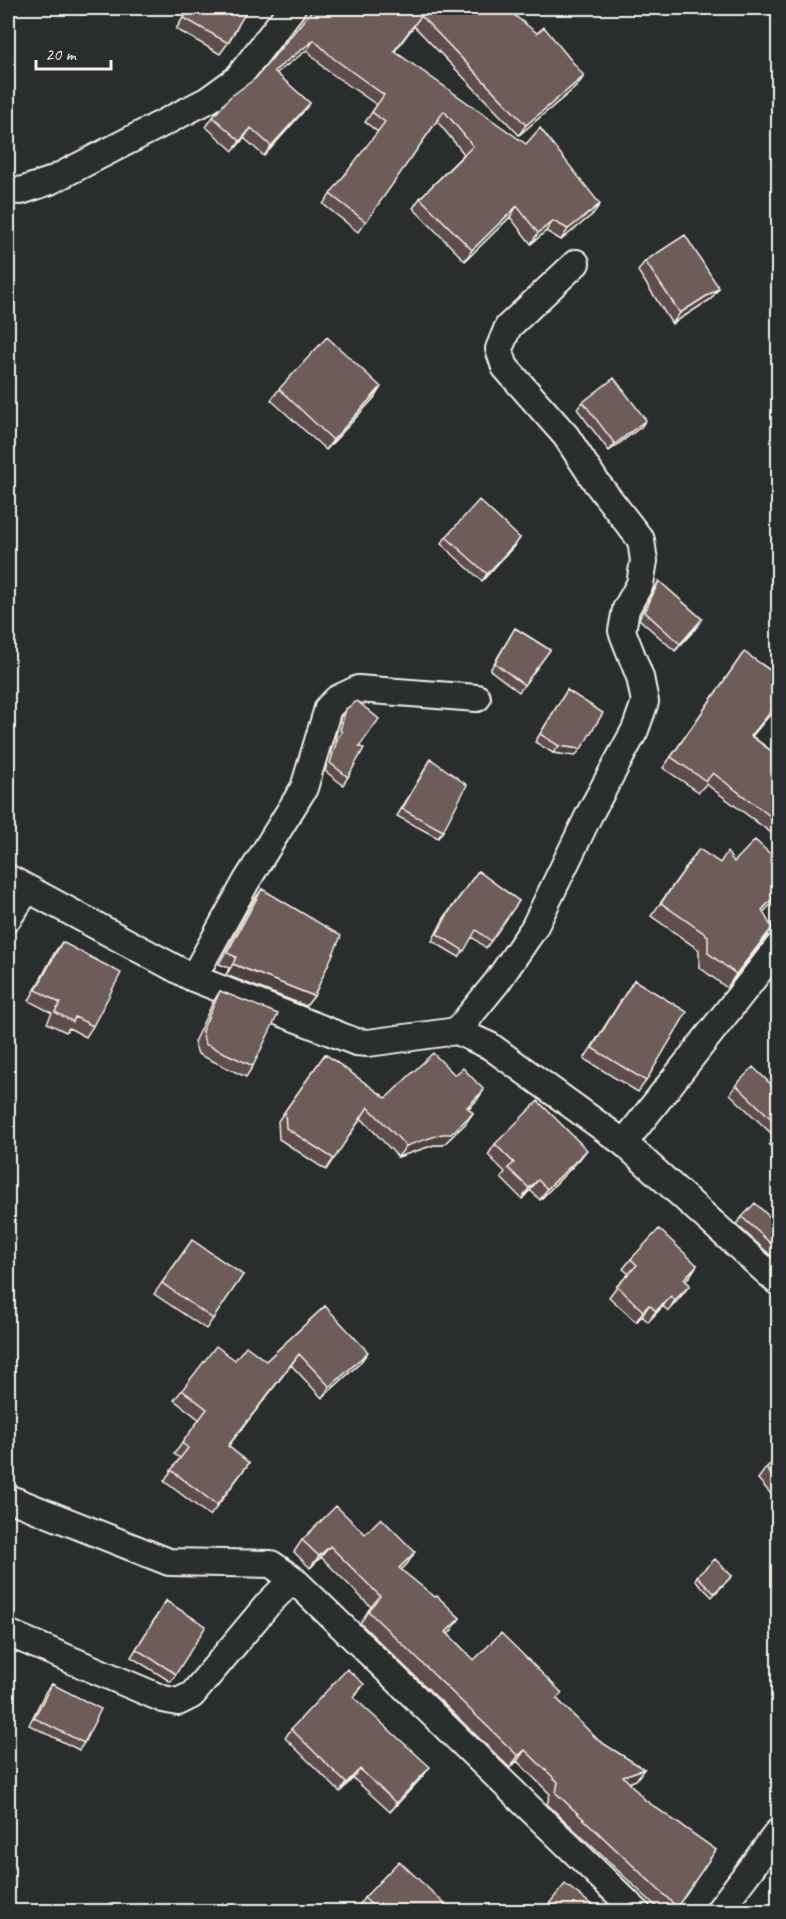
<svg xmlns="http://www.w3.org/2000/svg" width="786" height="1919" font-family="Caveat,sans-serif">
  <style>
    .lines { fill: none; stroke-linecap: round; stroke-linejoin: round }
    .street-casing { stroke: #f4f1e8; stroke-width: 30 }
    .street { stroke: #2a2d2e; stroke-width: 26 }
    .wall { fill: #5f4e4d; stroke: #f4f1e8; stroke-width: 1.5 }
    .shaded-wall { fill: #4d403f; stroke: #f4f1e8; stroke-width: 1.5 }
    .building { fill: #6e5b5a; stroke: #f4f1e8; stroke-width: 1.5 }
  </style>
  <rect width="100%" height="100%" fill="#2a2d2e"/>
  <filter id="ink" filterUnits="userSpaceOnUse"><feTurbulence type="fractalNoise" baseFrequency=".0167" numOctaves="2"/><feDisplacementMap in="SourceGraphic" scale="12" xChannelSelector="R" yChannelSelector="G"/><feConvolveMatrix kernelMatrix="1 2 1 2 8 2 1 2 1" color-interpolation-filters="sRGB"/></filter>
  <g filter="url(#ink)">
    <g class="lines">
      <g class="street-casing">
        <path id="street" d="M8 190 21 191 50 181 208 100 237 79 292 8
          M8 878 193 978 356 1042 368 1043 457 1031 490 1046 624 1143 778 1282
          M8 918 27 890
          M193 978 246 882 304 788 328 708 337 699 358 689 477 698
          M457 1031 497 982 534 928 589 815 635 730 645 702 640 677 622 631 626 609 640 584 644 561 641 540 596 482 566 436 505 367 499 349 508 327 576 263
          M624 1143 778 947
          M8 1498 169 1562 271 1564 293 1579
          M8 1633 163 1699 178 1702 192 1695 268 1604 293 1579 637 1912
          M718 1912 778 1832"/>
      </g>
      <use href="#street" class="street"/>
    </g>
    <path class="wall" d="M189 8H248L228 43 220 54 176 29Z
      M314 8H505L577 86 519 135 414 26 395 51 593 214 561 240 546 231 531 244 510 217 465 261 413 208 420 198 464 154 437 121 358 232 323 204 378 132 365 122 377 105 325 69 307 50 276 73 310 103 302 113 264 156 244 138 233 151 206 127 213 117 256 78Z
      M645 261 711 299 672 324 638 271Z
      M279 389 374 398 326 450 271 400Z
      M583 402 641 427 609 451 577 409Z
      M446 537 520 538 515 545 482 581 441 544Z
      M659 581 702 619 697 627 675 651 639 619 654 589Z
      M515 628 550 650 519 692 490 670Z
      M744 652 778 676V705L752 736 778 756V838L706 784 699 792 663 768Z
      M567 690 575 756 553 753 535 742Z
      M346 709 359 747 348 777 343 785 325 771 333 744 336 739 335 738 341 716Z
      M431 759 443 831 438 838 397 816Z
      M699 849 720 863 778 861V896L763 912V942L727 988 699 967V950L651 916Z
      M478 871 519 901 486 948 472 937 459 957 432 941 444 918Z
      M262 889 314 996 306 1006 226 975 229 968 219 964 254 900Z
      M62 942 93 1026 86 1037 69 1028 66 1032 47 1023 52 1013 29 1001 55 952Z
      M634 980 646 1081 638 1092 584 1059Z
      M220 991 253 1066 246 1077 198 1054 194 1042 213 1002Z
      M325 1054 386 1098 477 1100 468 1109 473 1113 465 1124 443 1145H434L398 1157 361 1118 326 1170 279 1139 278 1121Z
      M778 1084V1154L769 1145 775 1137 730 1094 736 1085 775 1088Z
      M495 1144 579 1160 540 1200 530 1190 522 1199 501 1178 505 1172 488 1155Z
      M742 1217 778 1225V1262L736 1224Z
      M192 1240 243 1275 206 1329 154 1294Z
      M631 1259 697 1265 685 1281 682 1295 668 1311 663 1306 648 1322 642 1316 636 1322 609 1297 617 1286 629 1274 623 1269Z
      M325 1306 360 1363 322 1398 291 1365 228 1446 249 1463 210 1516 164 1481 180 1458 174 1454 200 1420 174 1400 182 1390 235 1360 266 1361Z
      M778 1457V1502L758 1479 766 1468Z
      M365 1534 415 1552 407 1564 401 1570 460 1618 448 1634 474 1660 557 1699 599 1741 644 1769 636 1780 629 1783 645 1800 716 1850 674 1911H661L547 1804 550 1794 517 1761 510 1768 360 1623 371 1607 321 1557 310 1568 294 1552 302 1540Z
      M697 1576H732L712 1597 695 1580Z
      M166 1601 176 1674 171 1682 131 1657Z
      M52 1684 84 1743 79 1750 29 1725 46 1691Z
      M364 1684 354 1698 423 1776 390 1812 353 1778 340 1792 285 1738 291 1729Z
      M364 1898 447 1906 444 1911H360L357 1908Z"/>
    <path class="shaded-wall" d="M314 40 307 50 266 81 274 71Z
      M584 76 577 86 519 135 526 125Z
      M310 103 302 113 264 156 271 146Z
      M251 128 244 138 233 151 240 141Z
      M600 204 593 214 561 240 568 229Z
      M517 206 510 217 465 261 472 250Z
      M553 221 546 231 531 244 538 233Z
      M719 288 711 299 672 324 680 313Z
      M381 387 374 398 326 450 333 440Z
      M646 420 641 427 609 451 615 444Z
      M520 538 515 545 482 581 487 574Z
      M702 619 697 627 675 651 680 644Z
      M778 703V705L744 746 751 736Z
      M559 746 581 749 575 756 553 753Z
      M778 892V896L753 924 762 910Z
      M772 928 763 942 727 988 736 974Z
      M233 964 314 996 306 1006 226 975Z
      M484 1090 477 1100 459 1117 467 1107Z
      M473 1113 465 1124 443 1145H434L398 1157 406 1146Z
      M587 1150 579 1160 540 1200 547 1189Z
      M538 1180 530 1190 522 1199 529 1188Z
      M697 1265 690 1276 677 1290 684 1279Z
      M690 1285 682 1295 668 1311 675 1300Z
      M671 1296 663 1306 648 1322 656 1311Z
      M649 1305 642 1316 636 1322 643 1311Z
      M368 1352 360 1363 322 1398 330 1387Z
      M299 1354 291 1365 220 1457 228 1446Z
      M330 1546 321 1557 310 1568 319 1556Z
      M415 1552 407 1564 391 1580 399 1568Z
      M460 1618 452 1630 438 1644 446 1632Z
      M525 1750 517 1761 510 1768 518 1756Z
      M430 1767 423 1776 390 1812 396 1803Z
      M360 1769 353 1778 340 1792 346 1783Z
      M644 1769 636 1780 615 1788 623 1776Z"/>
    <path class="building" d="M190 8H248L228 43 184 18Z
      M314 8H505L537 33 544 27 584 76 526 125 421 16 394 51 526 144 540 128 600 204 568 229 553 221 538 233 517 206 472 250 420 198 473 146 444 111 366 222 330 194 385 122 372 112 384 95 333 58 314 40 274 71 310 103 271 146 251 128 240 141 213 117 230 97 256 78Z
      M685 235 719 288 680 313 645 261Z
      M327 337 381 387 333 440 279 389Z
      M614 378 646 420 615 444 583 402Z
      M479 500 520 538 487 574 446 537Z
      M659 581 702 619 680 644 645 612Z
      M515 628 550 650 524 685 495 663Z
      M744 652 778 676V703L751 736 778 756V822L713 773 706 781 671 757Z
      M567 690 603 713 581 749 559 746 540 734Z
      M357 701 379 719 359 747 364 748 348 777 330 763 338 737 342 732 340 730 346 709Z
      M431 759 467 785 443 831 402 809Z
      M755 840 778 861V892L762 910 772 928 736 974 708 953V936L661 903 699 849 720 863 727 852 734 862Z
      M478 871 519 901 491 941 476 930 464 951 437 934 449 912Z
      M262 889 341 936 314 996 233 964 236 957 227 953Z
      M62 942 121 973 93 1026 75 1017 73 1022 55 1012 60 1003 36 990Z
      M634 980 687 1012 646 1081 592 1048Z
      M220 991 278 1014 253 1066 205 1044 202 1031Z
      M433 1053 455 1075 463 1068 484 1090 467 1107 473 1113 451 1134H442L406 1146 368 1107 334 1159 286 1128 285 1111 325 1054 386 1098Z
      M753 1067 775 1088 778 1084V1125L736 1085Z
      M538 1101 587 1150 547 1189 538 1180 529 1188 508 1168 514 1163 495 1144Z
      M755 1203 778 1225V1250L742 1217Z
      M659 1229 697 1265 684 1279 690 1285 675 1300 671 1296 656 1311 649 1305 643 1311 617 1286 637 1265 631 1259Z
      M192 1240 243 1275 213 1319 162 1283Z
      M325 1306 368 1352 330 1387 299 1354 228 1446 249 1463 217 1505 171 1470 188 1448 182 1443 207 1409 182 1390 216 1346 235 1360 246 1346 266 1361Z
      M778 1457V1483L766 1468Z
      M336 1506 365 1534 381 1518 415 1552 399 1568 435 1597 437 1596 460 1618 446 1632 474 1660 501 1633 562 1693 557 1699 599 1741 644 1769 623 1776 645 1800 716 1850 677 1907 556 1793 558 1782 525 1750 518 1756 368 1611 380 1596 330 1546 319 1556 302 1540Z
      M715 1559 732 1576 714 1593 697 1576Z
      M166 1601 206 1626 176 1674 136 1649Z
      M347 1669 364 1684 353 1697 430 1767 396 1803 360 1769 346 1783 291 1729Z
      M52 1684 101 1709 84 1743 34 1718Z
      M399 1861 447 1906 442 1911H379L364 1898Z
      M565 1884 600 1911H543Z"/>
  </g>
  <rect width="786" height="1919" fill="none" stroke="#2a2d2e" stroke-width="30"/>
  <rect x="15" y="15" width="756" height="1889" fill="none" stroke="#f4f1e8" stroke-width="2" filter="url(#ink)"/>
  <path d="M36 60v9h75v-9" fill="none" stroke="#f4f1e8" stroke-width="3"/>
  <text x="45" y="60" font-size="18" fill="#f4f1e8" stroke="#2a2d2e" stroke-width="4.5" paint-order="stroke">20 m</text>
</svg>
